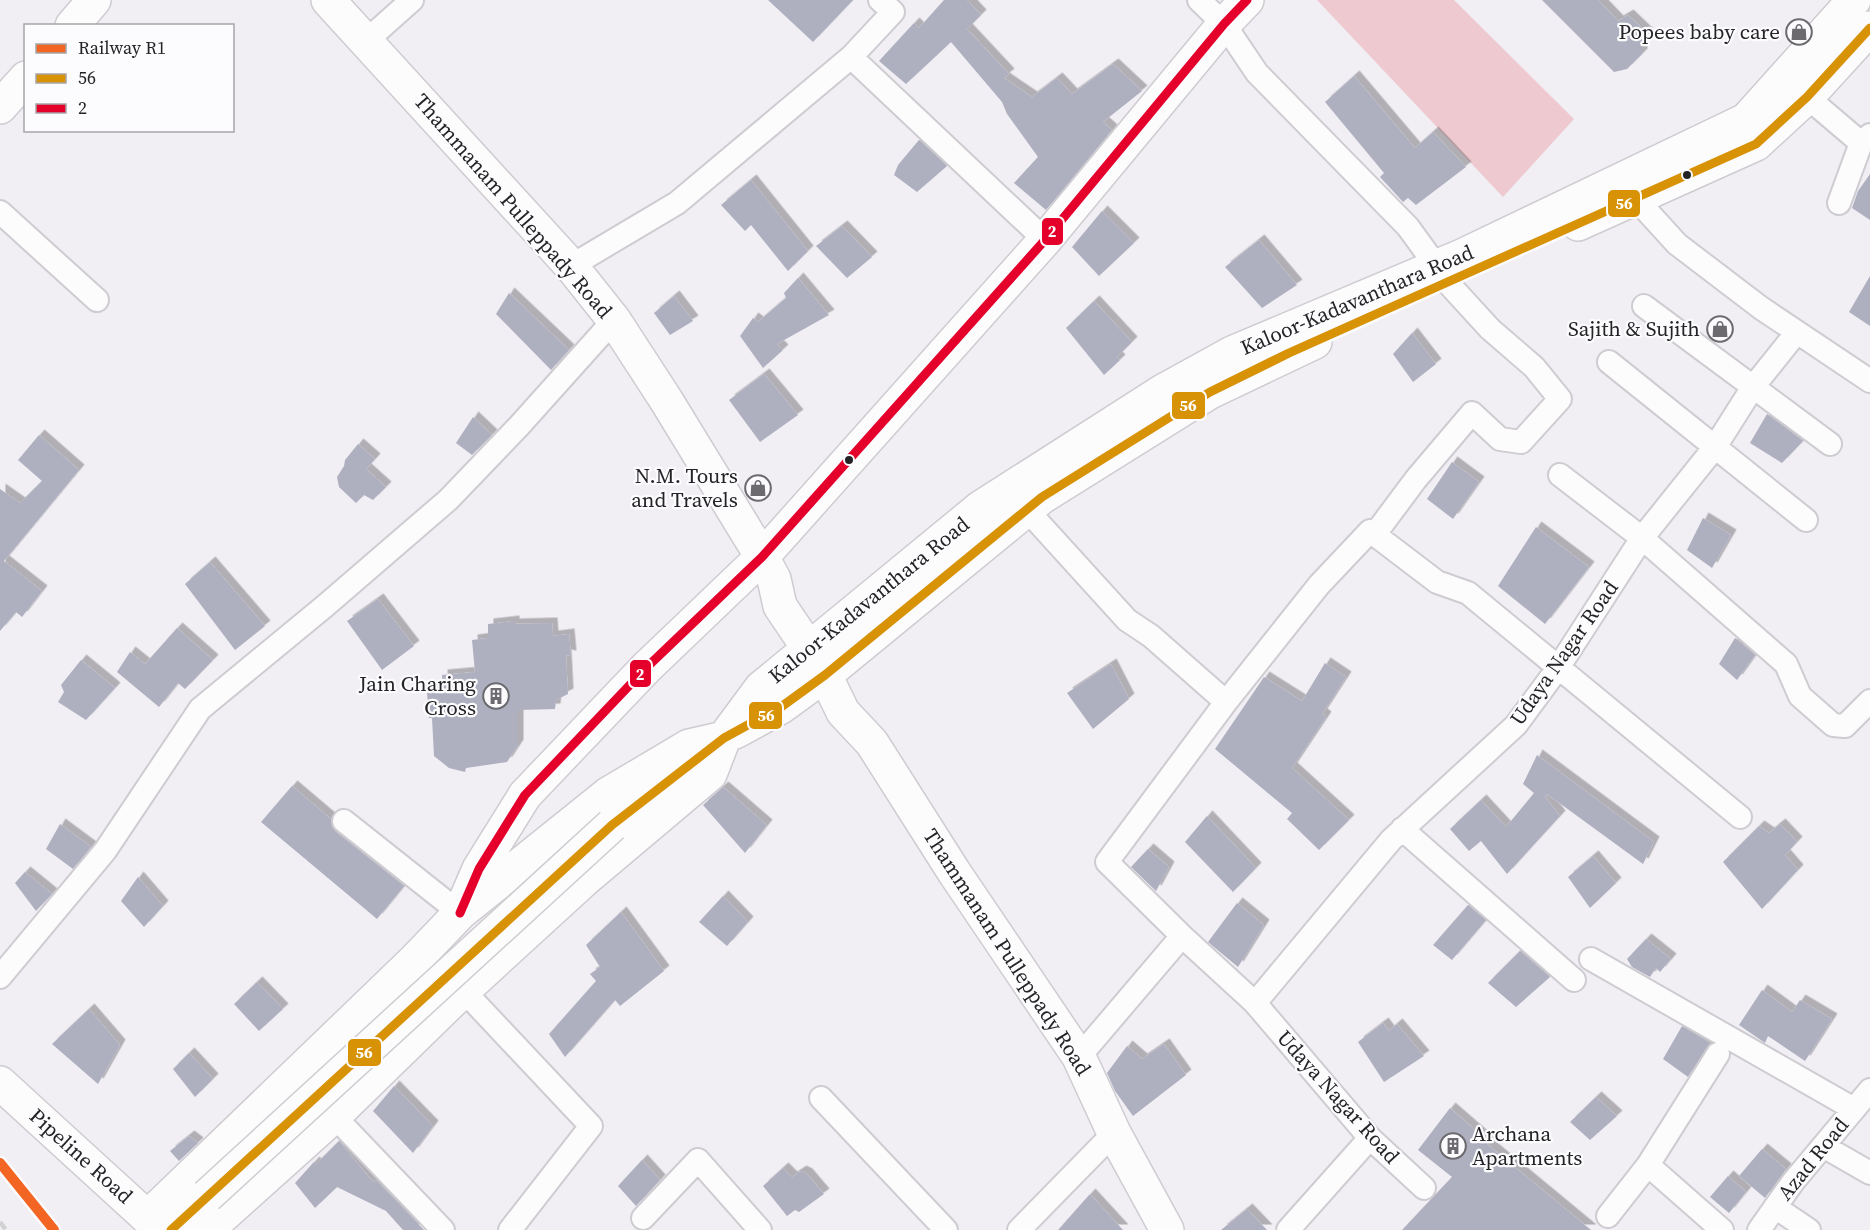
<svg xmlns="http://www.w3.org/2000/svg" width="1870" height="1230" font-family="'Source Serif 4',serif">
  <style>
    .green { fill: #eecad0 }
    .building { fill: #aeb0c0; filter: url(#shadow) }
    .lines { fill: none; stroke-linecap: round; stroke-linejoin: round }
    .street-casing { stroke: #ceccd1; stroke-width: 26 }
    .secondary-casing { stroke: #ceccd1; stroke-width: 36 }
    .street { stroke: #fdfcfd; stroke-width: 22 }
    .secondary { stroke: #fdfcfd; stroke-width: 33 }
    .rail { stroke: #d2d2d4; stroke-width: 4.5; stroke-dasharray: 9 4.5; stroke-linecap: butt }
    .secondary-bridge-casing { stroke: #ceccd1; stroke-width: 36; stroke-linecap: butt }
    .secondary-bridge { stroke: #fdfcfd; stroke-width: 33 }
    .bus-1-casing { stroke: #fcfbfe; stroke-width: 14 }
    .bus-2-casing { stroke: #fcfbfe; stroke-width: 14 }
    .bus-1 { stroke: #d79206; stroke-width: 9 }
    .bus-2 { stroke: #e4002b; stroke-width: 9 }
    .rail-1-casing { stroke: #fcfbfe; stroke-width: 15 }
    .rail-1 { stroke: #f26522; stroke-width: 10 }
    .bus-dot { fill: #242326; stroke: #fcfbfe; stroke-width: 2 }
    .labels { text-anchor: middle; stroke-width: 4.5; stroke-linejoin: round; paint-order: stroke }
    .poi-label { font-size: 21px; fill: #242326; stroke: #fcfbfe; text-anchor: end }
    .street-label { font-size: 21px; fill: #242326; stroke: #fcfbfe }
    .line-badge { stroke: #fcfbfe; stroke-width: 2 }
    .badge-label { font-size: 16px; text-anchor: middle; font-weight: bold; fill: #fff }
  </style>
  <defs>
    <filter id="shadow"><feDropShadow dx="5.5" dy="-5.5" stdDeviation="0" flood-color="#0004"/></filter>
  </defs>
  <rect width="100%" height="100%" fill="#f1eef4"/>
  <path class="green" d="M1317 0H1454L1574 119 1503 197Z"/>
  <path class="building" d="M768 0H853L813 42Z
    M944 0H967L981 15 967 29 1009 74 1004 78 1032 97 1057 78 1072 94 1113 64 1142 91 1103 122 1112 130 1046 210 1014 183 1038 157 1007 114 1002 102 951 42 906 84 879 61 914 23 919 28Z
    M1542 0H1598L1618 21 1628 15 1648 34 1642 40V54L1627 69 1614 72Z
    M1354 76 1415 148 1433 132 1466 167 1416 205 1408 198 1403 202 1380 177 1384 173 1325 102Z
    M919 140 947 166 917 192 894 175 898 165Z
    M1870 174V220L1852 208 1858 191Z
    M751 180 808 251 788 271 751 225 745 231 721 205Z
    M1102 211 1134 243 1099 276 1072 247Z
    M842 226 872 257 847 278 816 246Z
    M1259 240 1297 285 1262 308 1225 267Z
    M1870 276V326L1849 312Z
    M798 278 829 315 777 344 783 350 763 368 740 336 753 318 758 322 786 298 784 293Z
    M509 293 569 350 551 370 496 314Z
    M674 296 693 321 670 335 654 313Z
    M1094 301 1132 342 1117 357 1120 360 1104 375 1066 328Z
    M1412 333 1436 364 1413 382 1393 354Z
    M764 374 798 415 760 442 729 400Z
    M1767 414 1803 441 1782 463 1750 443Z
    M473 417 492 435 472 455 456 443Z
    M39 435 79 470 4 561 42 591 22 617 16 612 0 631V489L20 503 42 481 18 460Z
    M358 444 375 459 366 469 386 487 373 500 364 495 356 503 339 487 337 477 344 466 345 460Z
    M1452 462 1479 482 1453 519 1427 499Z
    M1703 518 1731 535 1712 568 1687 550Z
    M1536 527 1589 567 1545 624 1498 586Z
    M210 562 265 626 235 650 185 584Z
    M378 599 414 646 382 670 347 621Z
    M514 621V624L552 623 553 636 569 634 571 656 566 655 568 694 556 700 555 709 518 710V745L507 762 466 768 465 772 449 768 434 756 432 718H429L427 692 443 689 442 675 475 672 472 640 488 638V624Z
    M177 628 213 660 185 689 178 683 159 707 117 672 130 652 145 664Z
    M1735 638 1755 655 1737 680 1719 664Z
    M81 660 115 688 86 720 58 702 64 692 61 685Z
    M1325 663 1346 677 1322 714 1326 717 1292 768 1349 820 1319 850 1287 819 1292 813 1215 749 1264 677 1302 701Z
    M1111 664 1129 699 1093 729 1067 693Z
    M1537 755 1654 842 1643 864 1547 794 1545 797 1560 816 1507 874 1481 841 1469 851 1450 829 1481 800 1506 827 1534 793 1523 784Z
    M292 786 331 819V825L336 832 404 886 377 919 261 822Z
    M723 787 767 825 745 853 703 805Z
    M1207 816 1256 868 1233 892 1185 842Z
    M60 824 91 847 73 869 46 849Z
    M1780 824 1797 842 1785 855 1798 870 1762 909 1723 862 1759 826 1769 833Z
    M1148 849 1169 867 1156 891 1131 867Z
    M1593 856 1616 883 1590 908 1568 877Z
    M25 872 52 894 36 911 15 883Z
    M138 877 163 906 144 927 121 901Z
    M723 896 748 922 727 946 699 922Z
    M1237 903 1264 925 1238 967 1208 942Z
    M1468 905 1486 920 1452 960 1433 945Z
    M621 912 664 971 620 1006 615 1000 565 1057 549 1034 596 981 590 974 600 967 586 945Z
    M1646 939 1671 959 1660 972 1656 968 1650 977 1632 967 1627 959Z
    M1520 951 1550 977 1516 1007 1488 983Z
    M257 982 283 1009 259 1031 234 1004Z
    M1762 990 1792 1012 1800 1000 1832 1019 1805 1061 1768 1036 1765 1043 1739 1025Z
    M89 1009 120 1045 98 1084 52 1044Z
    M1383 1023 1389 1031 1397 1024 1424 1056 1384 1082 1358 1042Z
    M1682 1026 1710 1043 1688 1077 1663 1059Z
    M1164 1044 1186 1075 1133 1116 1115 1091 1107 1073 1127 1046 1142 1059Z
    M189 1053 213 1079 195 1097 173 1069Z
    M394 1086 433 1126 413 1153 373 1111Z
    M1596 1097 1617 1116 1590 1140 1570 1122Z
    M1450 1108 1489 1142 1487 1144 1591 1230H1402L1452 1177 1418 1150Z
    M189 1136 198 1143 179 1161 170 1151Z
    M339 1141 373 1182 376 1180 424 1230H403L386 1211 337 1187 315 1208 295 1183 314 1162 316 1164Z
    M1762 1149 1786 1169 1765 1198 1739 1176Z
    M642 1160 660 1180 636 1206 618 1186Z
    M783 1168 792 1177 801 1171 807 1174 824 1194 799 1212 795 1210 787 1216 763 1186Z
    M1728 1176 1746 1192 1729 1213 1710 1197Z
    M1090 1194 1123 1230H1058Z
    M1247 1209 1267 1230H1221Z"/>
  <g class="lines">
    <g class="street-casing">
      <path id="street" d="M880 0 893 12 851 57 1045 240
        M1199 0 1224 24 1257 73 1408 227 1437 267
        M366 41 412 0
        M1807 97 1861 143 1870 135
        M1636 199 1677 244 1761 308 1870 381
        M1839 203 1861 143
        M0 212 97 300
        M571 266 677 203 851 57
        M1644 306 1830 444
        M1609 362 1806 520
        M1560 475 1642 538 1786 664 1800 696 1833 725 1845 726 1870 701
        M1027 510 1127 620 1151 636 1226 702
        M1375 534 1416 479 1472 413 1500 439 1521 442 1560 399 1534 367 1490 329 1447 282
        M344 821 460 913
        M1402 829 1574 980
        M1182 936 1107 862 1226 702 1319 585 1370 531 1437 582 1468 593 1740 817
        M1591 959 1854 1109
        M0 977 105 851 200 709 325 606 448 500 519 426 614 320
        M463 990 591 1126 510 1230
        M1255 1003 1391 840 1516 725 1558 668 1642 538 1715 447 1753 387 1797 332
        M1079 1057 1182 936 1255 1003 1370 1138 1424 1188
        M821 1098 946 1230
        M334 1116 443 1230
        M1823 1146 1870 1173
        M1648 1165 1718 1054
        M1775 1207 1809 1230
        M1608 1216 1648 1165 1722 1230
        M643 1218 698 1160 760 1230
        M1019 1230 1114 1133
        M1288 1230 1370 1138
        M1759 1230 1793 1182 1870 1090"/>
    </g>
    <g class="secondary-casing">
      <path id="secondary" d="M328 0 571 266 614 320 666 400 762 557 774 579 780 606 809 649
        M72 26 94 0
        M0 107 26 78
        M1578 224 1756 144 1807 97 1870 28
        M825 675 843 712 872 743 954 872 1079 1057 1114 1133 1167 1230
        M735 732 781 707 825 675 1042 497 1210 392 1315 342
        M612 825 669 780
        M460 913 479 869 525 795 646 668 762 557 1045 240 1224 24 1247 0
        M0 1083 161 1230
        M148 1217 414 961 460 913 608 794 689 746 724 738
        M171 1230 207 1196
        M207 1230 334 1116 452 1001 583 881 710 774 724 738 761 688 980 508 1163 391 1232 353 1464 255 1746 120 1854 0"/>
    </g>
    <use href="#street" class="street"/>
    <use href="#secondary" class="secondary"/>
    <path class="rail" d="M0 1163 54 1230
      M0 1222 6 1230"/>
    <g class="secondary-bridge-casing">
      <path id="secondary-bridge" d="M207 1196 612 825"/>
    </g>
    <use href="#secondary-bridge" class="secondary-bridge"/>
    <g class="bus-1-casing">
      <path id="bus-1" d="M171 1230 612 825 724 738 781 707 825 675 1042 497 1210 392 1289 353 1756 144 1807 97 1870 28"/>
    </g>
    <g class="bus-2-casing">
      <path id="bus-2" d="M460 913 479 869 525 795 646 668 762 557 1045 240 1224 24 1247 0"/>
    </g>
    <use href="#bus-1" class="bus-1"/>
    <use href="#bus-2" class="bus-2"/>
    <g class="rail-1-casing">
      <path id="rail-1" d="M0 1163 54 1230"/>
    </g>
    <use href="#rail-1" class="rail-1"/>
  </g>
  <defs>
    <g id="shop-ring" transform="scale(1.35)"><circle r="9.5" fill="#fcfbfe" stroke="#6c6a6e" stroke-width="1.5"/><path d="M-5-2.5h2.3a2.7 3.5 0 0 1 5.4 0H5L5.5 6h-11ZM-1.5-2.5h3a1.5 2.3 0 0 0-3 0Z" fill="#6c6a6e"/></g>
    <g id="building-ring" transform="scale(1.35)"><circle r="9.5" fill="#fcfbfe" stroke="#6c6a6e" stroke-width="1.5"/><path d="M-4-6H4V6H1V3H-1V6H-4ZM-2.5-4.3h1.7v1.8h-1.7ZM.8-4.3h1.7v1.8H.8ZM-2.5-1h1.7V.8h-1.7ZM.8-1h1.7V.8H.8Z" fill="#6c6a6e"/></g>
  </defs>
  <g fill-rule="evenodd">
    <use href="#shop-ring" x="1799" y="32"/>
    <use href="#shop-ring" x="1720" y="329"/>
    <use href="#shop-ring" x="758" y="488"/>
    <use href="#building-ring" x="496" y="696"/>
    <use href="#building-ring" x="1453" y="1146"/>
  </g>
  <g class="bus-dot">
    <circle cx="1687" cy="175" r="5"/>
    <circle cx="849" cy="460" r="5"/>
  </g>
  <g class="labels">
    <g class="poi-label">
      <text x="1780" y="39">Popees baby care</text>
      <text x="1700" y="336">Sajith &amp; Sujith</text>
      <text x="738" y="483">N.M. Tours<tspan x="738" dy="24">and Travels</tspan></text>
      <text x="476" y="691">Jain Charing<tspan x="476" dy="24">Cross</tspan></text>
      <text x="1472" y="1141" text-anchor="start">Archana<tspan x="1472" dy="24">Apartments</tspan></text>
    </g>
    <g class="street-label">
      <text transform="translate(513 206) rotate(49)" y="7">Thammanam Pulleppady Road</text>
      <text transform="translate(1357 300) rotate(-23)" y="7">Kaloor-Kadavanthara Road</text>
      <text transform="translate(869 600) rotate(-39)" y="7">Kaloor-Kadavanthara Road</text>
      <text transform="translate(1564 653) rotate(-55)" y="7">Udaya Nagar Road</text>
      <text transform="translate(1007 952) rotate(57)" y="7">Thammanam Pulleppady Road</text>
      <text transform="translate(1338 1097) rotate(48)" y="7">Udaya Nagar Road</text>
      <text transform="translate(81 1156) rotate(42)" y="7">Pipeline Road</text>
      <text transform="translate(1813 1159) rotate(-51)" y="7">Azad Road</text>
    </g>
  </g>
  <g class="line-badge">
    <rect x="1607" y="189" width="34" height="29" rx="6" fill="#d79206"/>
    <rect x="1041" y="217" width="23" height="29" rx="6" fill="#e4002b"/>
    <rect x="1171" y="391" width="35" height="29" rx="6" fill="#d79206"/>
    <rect x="629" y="659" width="23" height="29" rx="6" fill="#e4002b"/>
    <rect x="748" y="701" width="35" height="29" rx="6" fill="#d79206"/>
    <rect x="347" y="1038" width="35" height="29" rx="6" fill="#d79206"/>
  </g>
  <g class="badge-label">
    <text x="1624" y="209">56</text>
    <text x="1052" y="237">2</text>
    <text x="1188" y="411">56</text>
    <text x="640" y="680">2</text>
    <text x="766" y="721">56</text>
    <text x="364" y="1058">56</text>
  </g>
  <rect x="24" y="24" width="210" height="108" fill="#fcfbfe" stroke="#a6a5a8" stroke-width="1.5"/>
  <rect x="36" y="44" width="30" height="9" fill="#f26522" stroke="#a6a5a8" stroke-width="1.5"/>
  <text x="78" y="54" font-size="18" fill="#242326">Railway R1</text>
  <rect x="36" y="74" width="30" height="9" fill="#d79206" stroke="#a6a5a8" stroke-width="1.5"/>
  <text x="78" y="84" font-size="18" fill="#242326">56</text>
  <rect x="36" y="104" width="30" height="9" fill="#e4002b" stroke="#a6a5a8" stroke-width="1.5"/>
  <text x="78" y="114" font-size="18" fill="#242326">2</text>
</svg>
